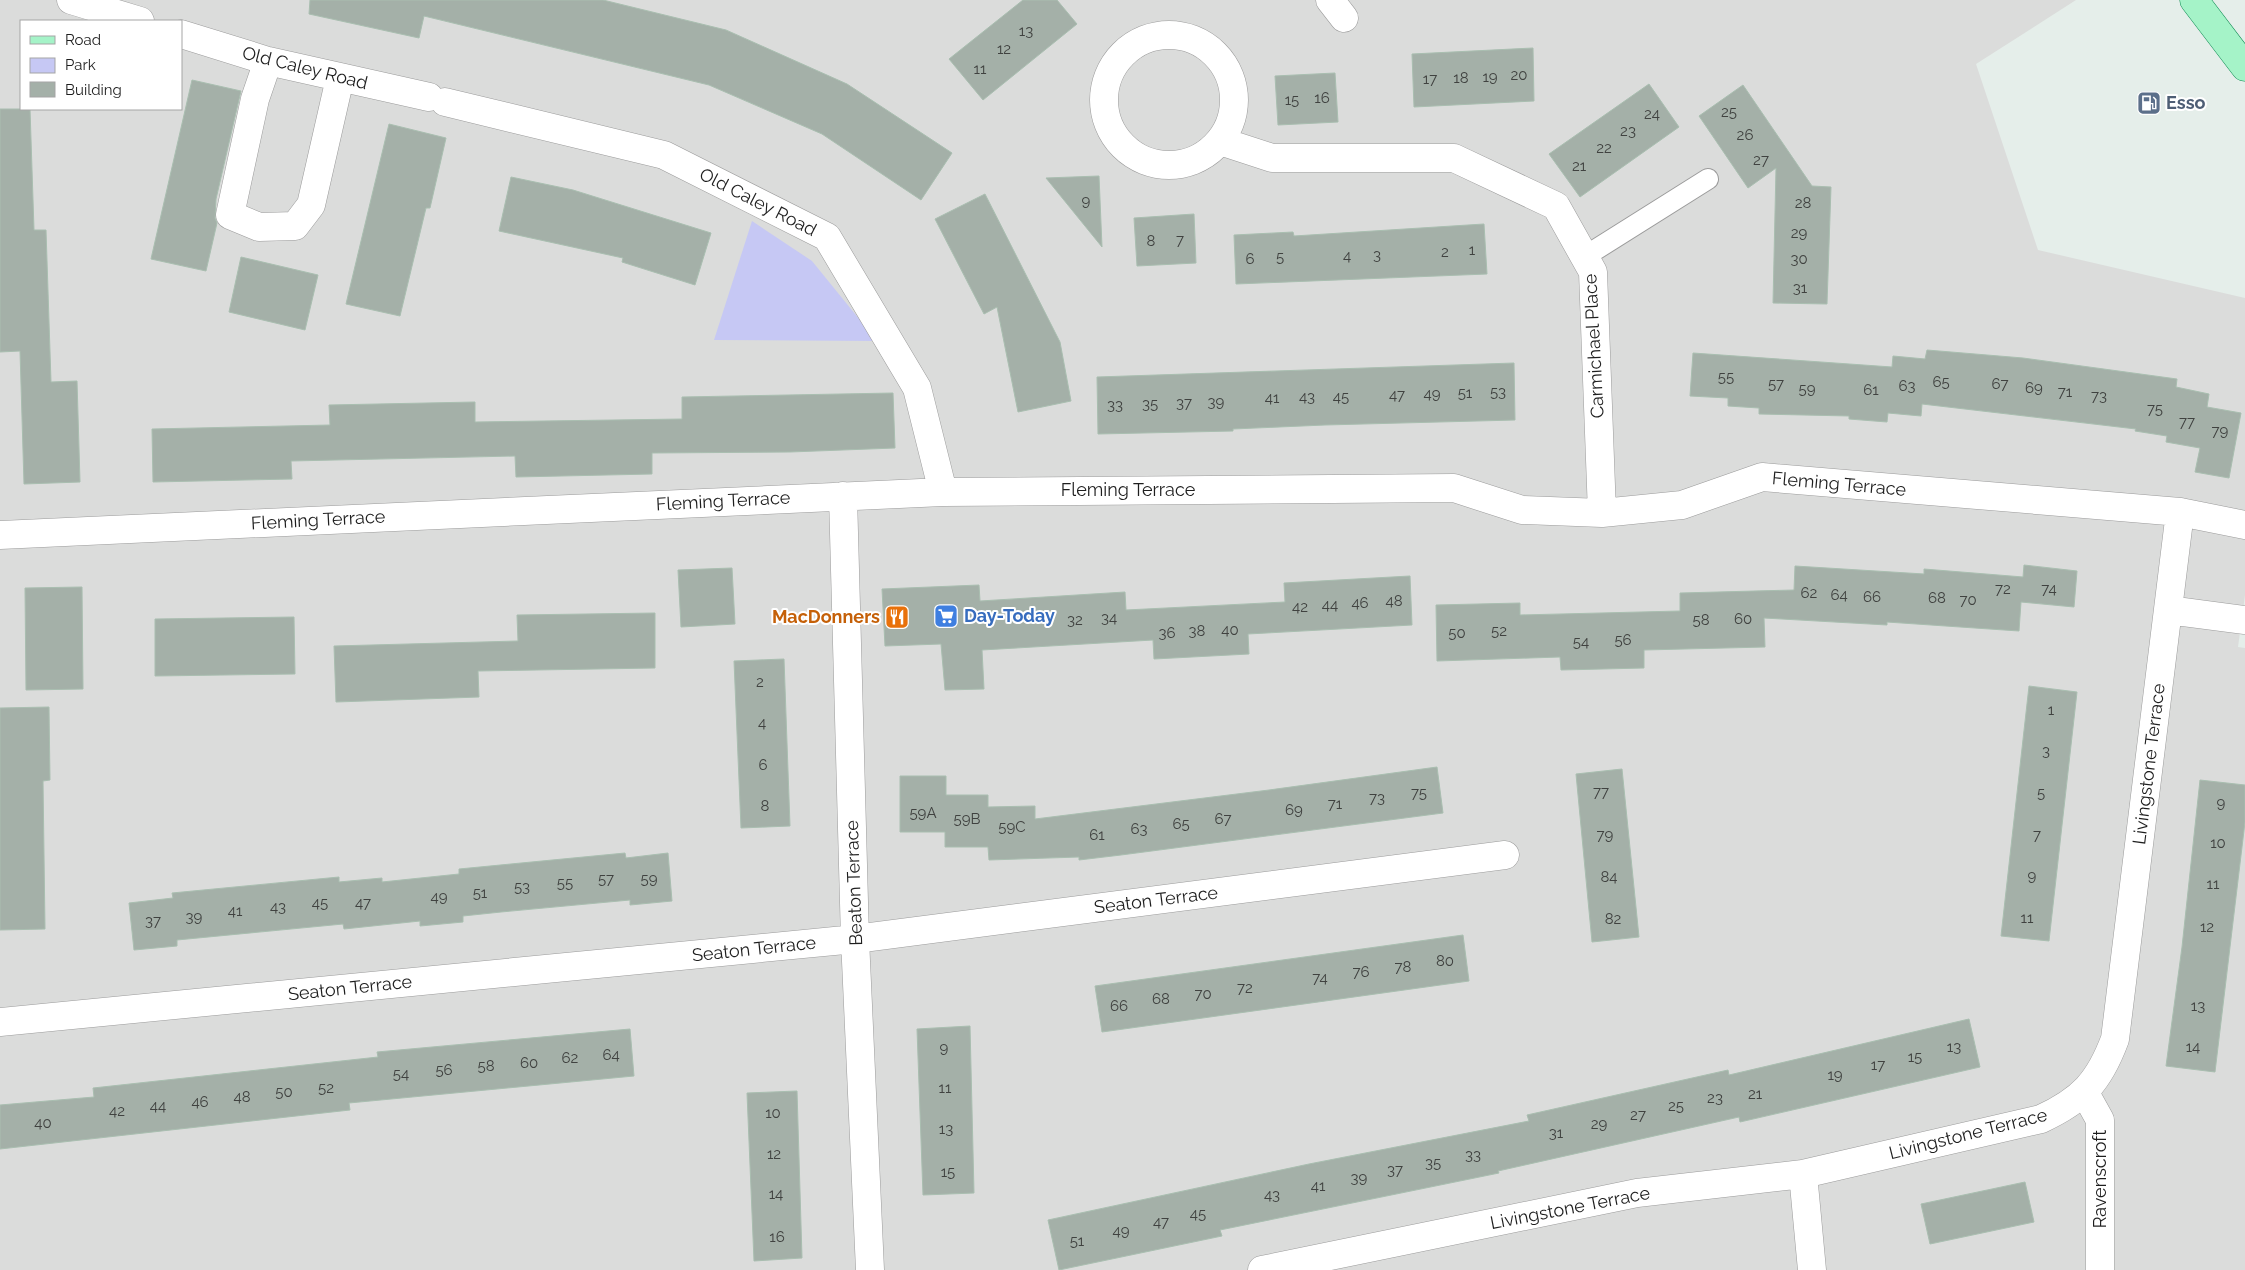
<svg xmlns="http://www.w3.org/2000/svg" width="2245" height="1270" font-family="Raleway,sans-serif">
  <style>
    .residential { fill: #dbdcdb; fill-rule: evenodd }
    .park { fill: #c6c8f4 }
    .building { fill: #a4b0a8; stroke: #a9beb0 }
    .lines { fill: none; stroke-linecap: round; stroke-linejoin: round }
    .service-casing { stroke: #9b9b9b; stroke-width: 22 }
    .minor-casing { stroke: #9b9b9b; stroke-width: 29 }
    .primary-casing { stroke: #0e8a52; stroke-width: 29 }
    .service { stroke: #fff; stroke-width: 20 }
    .minor { stroke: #fff; stroke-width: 28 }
    .primary { stroke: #a5f3c8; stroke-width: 28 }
    .labels { text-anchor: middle; stroke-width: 4; stroke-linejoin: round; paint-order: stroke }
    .number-label { font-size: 15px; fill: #404240 }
    .street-label { font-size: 18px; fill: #1e1e1e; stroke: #fff }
    .service-label { font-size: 18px; font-weight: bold; fill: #4e5e75; stroke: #fff; text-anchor: start }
    .shop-label { font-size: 18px; font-weight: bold; fill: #366cbe; stroke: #fff; text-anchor: start }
    .food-label { font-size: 18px; font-weight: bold; fill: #c56008; stroke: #fff; text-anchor: end }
  </style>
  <rect width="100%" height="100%" fill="#e5eeea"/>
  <path class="residential" d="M0 0H2076L1976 64 2038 250 2245 298V595L2238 647 2245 648V1270H0ZM21 21H181V109H21Z"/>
  <path class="park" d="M752 221 812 261 877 341 714 340Z"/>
  <path class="building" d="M310 0H603L726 30 847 84 952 153 921 200 822 134 709 85 424 16 419 38 309 14Z
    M1023 0H1057L1077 24 983 100 949 59Z
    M1533 48 1534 101 1414 107 1412 54Z
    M1335 73 1338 122 1278 125 1275 76Z
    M192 80 241 91 216 199 215 218 217 223 206 271 151 259Z
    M1649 84 1679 127 1580 197 1549 154Z
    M1743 85 1812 186 1831 187 1827 304 1773 303 1776 168 1748 188 1699 116Z
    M0 109H30L34 230H46L51 382 77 381 80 482 24 484 20 351 0 352Z
    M389 124 446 138 430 208H426L400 316 346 304Z
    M1099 176 1102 247 1046 178Z
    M511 177 573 190 711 233 695 285 622 262 623 258 499 231Z
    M985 194 1060 342 1071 401 1018 412 997 307 984 314 935 219Z
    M1194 214 1196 263 1137 266 1134 218Z
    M1484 224 1487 274 1236 284 1234 235 1293 232 1294 236Z
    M241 257 318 275 305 330 229 312Z
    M1927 350 2023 358 2177 379 2176 387 2209 394 2207 407 2241 413 2229 478 2195 472 2200 448 2166 442 2167 436 2135 431 2136 429 1922 404 1921 416 1888 413 1887 422 1849 419V416L1759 414V408L1728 406V398L1690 396 1693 353 1892 367 1893 356 1925 359Z
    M1514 363 1515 420 1325 425 1233 429V431L1098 434 1097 377Z
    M893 393 895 448 790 452 652 453V474L516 477 515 456 291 461 292 479 153 482 152 429 330 425 329 405 475 402V422L682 419V397Z
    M2024 565 2077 571 2074 607 2021 602 2019 631 1887 622V625L1764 618 1765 647 1644 650V668L1561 670 1560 657 1437 661 1436 605 1520 603V615L1680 611V593L1794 590 1795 566 1924 574V569L2023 577Z
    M732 568 735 624 681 627 678 570Z
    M1410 576 1412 625 1248 634 1249 654 1154 659 1153 640 982 650 984 689 945 690 941 644 885 646 882 589 979 585 980 601 1125 592 1126 610 1285 602 1284 583Z
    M82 587 83 689 26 690 25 588Z
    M655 613V668L478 671 479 697 336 702 334 646 518 641 517 615Z
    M294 617 295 674 155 676V619Z
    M784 659 790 826 741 828 734 661Z
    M2029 686 2077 692 2049 941 2001 936Z
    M49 707 50 780 43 781 45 929 0 930V708Z
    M1437 767 1443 813 1121 855 1079 860V857L989 860 988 847H945V832H900V776H946V795H988V807L1035 806V819L1269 790Z
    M1622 769 1639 937 1592 942 1576 774Z
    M2200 780 2245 785V822L2215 1072 2166 1066 2182 947Z
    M625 853 626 858 668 853 672 901 630 905V900L501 912 463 916V922L420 926V921L344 929 343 924 177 940V946L134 950 129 903 173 898 172 893 339 877V882L382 878V882L459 874V869Z
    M1463 935 1469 981 1102 1032 1095 986Z
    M1969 1019 1980 1067 1740 1122 1739 1117 1498 1171 1499 1173 1220 1230 1222 1236 1059 1270 1048 1220 1309 1164 1529 1121 1527 1115 1728 1070 1729 1075Z
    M970 1026 974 1193 923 1195 917 1029Z
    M630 1029 634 1076 349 1103 350 1110 0 1149V1105L94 1097 93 1088 378 1057 377 1052Z
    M797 1091 802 1258 754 1261 747 1093Z
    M2025 1182 2034 1222 1930 1244 1921 1204Z"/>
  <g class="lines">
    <g class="service-casing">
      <path id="service" d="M1584 257 1708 179"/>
    </g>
    <g class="minor-casing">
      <path id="minor" d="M71 0 140 21
        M1330 0 1344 18
        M181 34 268 61 429 97
        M1104 100a65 65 0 1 1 130 0a65 65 0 1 1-130 0Z
        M268 61 255 99 230 215 259 227 295 226 311 205 340 78
        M445 102 664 155 827 237 917 388 943 492
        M1220 141 1272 158H1454L1556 206 1593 272 1602 513
        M843 496 855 939 870 1270
        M0 535 943 492 1454 488 1522 510 1602 513 1682 505 1762 477 2180 512 2245 525
        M2168 610 2245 620
        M0 1022 855 939 1505 855
        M2085 1093 2100 1120V1270
        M1803 1174 1812 1270
        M1262 1270 1637 1193 1803 1174 2041 1119C2082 1100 2099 1082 2115 1039L2180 512"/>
    </g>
    <g class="primary-casing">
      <path id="primary" d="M2194 0 2245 67"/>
    </g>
    <use href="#service" class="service"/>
    <use href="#minor" class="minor"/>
    <use href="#primary" class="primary"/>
  </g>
  <defs>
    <g id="fuel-square" transform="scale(1.25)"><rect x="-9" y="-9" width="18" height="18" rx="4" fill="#5c6f8a" stroke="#fff"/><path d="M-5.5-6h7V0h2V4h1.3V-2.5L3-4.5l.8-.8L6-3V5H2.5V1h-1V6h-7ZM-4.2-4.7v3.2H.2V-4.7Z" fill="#fff"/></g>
    <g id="supermarket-square" transform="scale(1.25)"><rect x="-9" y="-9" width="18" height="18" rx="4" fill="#3f7fe0" stroke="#fff"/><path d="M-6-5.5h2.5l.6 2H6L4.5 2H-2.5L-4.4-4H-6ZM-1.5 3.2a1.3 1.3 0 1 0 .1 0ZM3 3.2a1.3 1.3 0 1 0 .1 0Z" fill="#fff"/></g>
    <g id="restaurant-square" transform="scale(1.25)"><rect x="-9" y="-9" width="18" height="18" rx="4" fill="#e8710a" stroke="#fff"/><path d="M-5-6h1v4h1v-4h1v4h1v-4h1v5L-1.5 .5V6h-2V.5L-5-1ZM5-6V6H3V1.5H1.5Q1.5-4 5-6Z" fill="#fff"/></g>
  </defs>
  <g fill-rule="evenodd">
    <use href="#fuel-square" x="2149" y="103"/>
    <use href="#supermarket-square" x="946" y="616"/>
    <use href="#restaurant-square" x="897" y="617"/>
  </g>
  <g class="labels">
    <g class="number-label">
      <text x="1026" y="36">13</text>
      <text x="1004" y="54">12</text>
      <text x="980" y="74">11</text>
      <text x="1519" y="80">20</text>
      <text x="1490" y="82">19</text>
      <text x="1461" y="83">18</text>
      <text x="1430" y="84">17</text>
      <text x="1322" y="103">16</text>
      <text x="1292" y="105">15</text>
      <text x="1729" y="117">25</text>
      <text x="1652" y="119">24</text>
      <text x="1628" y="136">23</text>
      <text x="1745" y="140">26</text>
      <text x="1604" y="153">22</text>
      <text x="1761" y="165">27</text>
      <text x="1579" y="171">21</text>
      <text x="1086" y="206">9</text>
      <text x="1803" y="208">28</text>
      <text x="1799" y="238">29</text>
      <text x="1180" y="245">7</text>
      <text x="1151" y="246">8</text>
      <text x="1472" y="255">1</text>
      <text x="1445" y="257">2</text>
      <text x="1377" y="260">3</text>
      <text x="1347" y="261">4</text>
      <text x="1280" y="262">5</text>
      <text x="1250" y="264">6</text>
      <text x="1799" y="264">30</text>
      <text x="1800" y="293">31</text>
      <text x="1726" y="382">55</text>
      <text x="1941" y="387">65</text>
      <text x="1776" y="389">57</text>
      <text x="2000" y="389">67</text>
      <text x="1907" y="391">63</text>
      <text x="2034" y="393">69</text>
      <text x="1807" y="394">59</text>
      <text x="1871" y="395">61</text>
      <text x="1498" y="397">53</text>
      <text x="2065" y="397">71</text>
      <text x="1465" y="398">51</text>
      <text x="1432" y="399">49</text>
      <text x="1397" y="400">47</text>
      <text x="2099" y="401">73</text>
      <text x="1307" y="402">43</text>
      <text x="1341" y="402">45</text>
      <text x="1272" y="403">41</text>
      <text x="1216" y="407">39</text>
      <text x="1184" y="408">37</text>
      <text x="1150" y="409">35</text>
      <text x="1115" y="410">33</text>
      <text x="2155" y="414">75</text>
      <text x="2187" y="427">77</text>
      <text x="2220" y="436">79</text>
      <text x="2003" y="594">72</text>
      <text x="2049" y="594">74</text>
      <text x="1809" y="598">62</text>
      <text x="1839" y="600">64</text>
      <text x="1872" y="602">66</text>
      <text x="1937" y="603">68</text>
      <text x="1968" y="605">70</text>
      <text x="1394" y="606">48</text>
      <text x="1360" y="608">46</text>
      <text x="1330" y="610">44</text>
      <text x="1300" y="612">42</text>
      <text x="1109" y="623">34</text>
      <text x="1743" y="624">60</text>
      <text x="1075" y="625">32</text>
      <text x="1701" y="625">58</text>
      <text x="1230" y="635">40</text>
      <text x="1197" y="636">38</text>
      <text x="1499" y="636">52</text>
      <text x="1167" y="638">36</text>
      <text x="1457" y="638">50</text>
      <text x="1623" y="645">56</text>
      <text x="1581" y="647">54</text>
      <text x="760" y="687">2</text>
      <text x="2051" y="715">1</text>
      <text x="762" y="728">4</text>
      <text x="2046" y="756">3</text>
      <text x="763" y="770">6</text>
      <text x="1601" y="797">77</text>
      <text x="1419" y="798">75</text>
      <text x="2041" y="798">5</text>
      <text x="1377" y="803">73</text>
      <text x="2221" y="808">9</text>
      <text x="1335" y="809">71</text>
      <text x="765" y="811">8</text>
      <text x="1294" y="815">69</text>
      <text x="923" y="818">59A</text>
      <text x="967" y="824">59B</text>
      <text x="1223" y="824">67</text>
      <text x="1181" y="829">65</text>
      <text x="1012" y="832">59C</text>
      <text x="1139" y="834">63</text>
      <text x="1097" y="840">61</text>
      <text x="1605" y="840">79</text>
      <text x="2037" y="840">7</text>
      <text x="2218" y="848">10</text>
      <text x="2032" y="881">9</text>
      <text x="1609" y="882">84</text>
      <text x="606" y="884">57</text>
      <text x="649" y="884">59</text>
      <text x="565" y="888">55</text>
      <text x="2213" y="889">11</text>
      <text x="522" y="892">53</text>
      <text x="480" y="898">51</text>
      <text x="439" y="902">49</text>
      <text x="320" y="908">45</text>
      <text x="363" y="908">47</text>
      <text x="278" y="912">43</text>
      <text x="235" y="916">41</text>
      <text x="194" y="922">39</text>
      <text x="2027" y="923">11</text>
      <text x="1613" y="924">82</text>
      <text x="153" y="926">37</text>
      <text x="2207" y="932">12</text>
      <text x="1445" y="966">80</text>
      <text x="1403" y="972">78</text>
      <text x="1361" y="977">76</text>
      <text x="1320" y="983">74</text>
      <text x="1245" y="993">72</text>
      <text x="1203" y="999">70</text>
      <text x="1161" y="1004">68</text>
      <text x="1119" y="1011">66</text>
      <text x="2198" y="1011">13</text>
      <text x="1954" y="1052">13</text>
      <text x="2193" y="1052">14</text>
      <text x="944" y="1053">9</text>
      <text x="611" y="1060">64</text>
      <text x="1915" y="1062">15</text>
      <text x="570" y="1063">62</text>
      <text x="529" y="1068">60</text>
      <text x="1878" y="1070">17</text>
      <text x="486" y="1071">58</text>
      <text x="444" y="1075">56</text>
      <text x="401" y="1079">54</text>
      <text x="1835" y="1080">19</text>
      <text x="326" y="1093">52</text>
      <text x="945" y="1093">11</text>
      <text x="284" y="1097">50</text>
      <text x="1755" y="1099">21</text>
      <text x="242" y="1102">48</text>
      <text x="1715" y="1103">23</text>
      <text x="200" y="1107">46</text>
      <text x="158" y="1111">44</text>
      <text x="1676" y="1111">25</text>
      <text x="117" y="1116">42</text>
      <text x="773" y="1118">10</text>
      <text x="1638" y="1120">27</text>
      <text x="43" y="1128">40</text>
      <text x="1599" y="1129">29</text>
      <text x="946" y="1134">13</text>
      <text x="1556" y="1138">31</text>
      <text x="774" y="1159">12</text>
      <text x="1473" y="1160">33</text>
      <text x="1433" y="1168">35</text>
      <text x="1395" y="1175">37</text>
      <text x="948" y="1177">15</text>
      <text x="1359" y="1183">39</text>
      <text x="1318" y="1191">41</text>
      <text x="776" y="1199">14</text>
      <text x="1272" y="1200">43</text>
      <text x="1198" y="1219">45</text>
      <text x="1161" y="1227">47</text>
      <text x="1121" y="1236">49</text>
      <text x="777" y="1242">16</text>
      <text x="1077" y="1246">51</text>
    </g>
    <g class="street-label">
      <text transform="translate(305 68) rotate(14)" y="6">Old Caley Road</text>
      <text transform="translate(758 202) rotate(27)" y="6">Old Caley Road</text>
      <text transform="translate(1594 346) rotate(-93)" y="6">Carmichael Place</text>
      <text transform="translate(1839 484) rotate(5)" y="6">Fleming Terrace</text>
      <text x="1128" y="496">Fleming Terrace</text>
      <text transform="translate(723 501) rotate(-3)" y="6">Fleming Terrace</text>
      <text transform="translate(318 520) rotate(-3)" y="6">Fleming Terrace</text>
      <text transform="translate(2149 764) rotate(-83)" y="6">Livingstone Terrace</text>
      <text transform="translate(854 883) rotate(-92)" y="6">Beaton Terrace</text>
      <text transform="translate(1156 900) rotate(-7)" y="6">Seaton Terrace</text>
      <text transform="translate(754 949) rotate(-6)" y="6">Seaton Terrace</text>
      <text transform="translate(350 988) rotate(-6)" y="6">Seaton Terrace</text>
      <text transform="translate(1968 1134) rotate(-14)" y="6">Livingstone Terrace</text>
      <text transform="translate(2100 1179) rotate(-90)" y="6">Ravenscroft</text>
      <text transform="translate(1570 1208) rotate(-11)" y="6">Livingstone Terrace</text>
    </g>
    <g class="service-label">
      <text x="2166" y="109">Esso</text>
    </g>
    <g class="shop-label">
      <text x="964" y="622">Day-Today</text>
    </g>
    <g class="food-label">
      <text x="880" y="623">MacDonners</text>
    </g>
  </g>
  <rect x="20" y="20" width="162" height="90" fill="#ffffff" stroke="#a5a5a5"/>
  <rect x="30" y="36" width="25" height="8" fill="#a5f3c8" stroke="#a5a5a5"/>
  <text x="65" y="45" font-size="15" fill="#1e1e1e">Road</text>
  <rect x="30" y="58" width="25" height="15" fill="#c6c8f4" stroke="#a5a5a5"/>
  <text x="65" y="70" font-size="15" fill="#1e1e1e">Park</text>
  <rect x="30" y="82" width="25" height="15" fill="#a4b0a8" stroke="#a5a5a5"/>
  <text x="65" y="95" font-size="15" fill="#1e1e1e">Building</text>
</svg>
